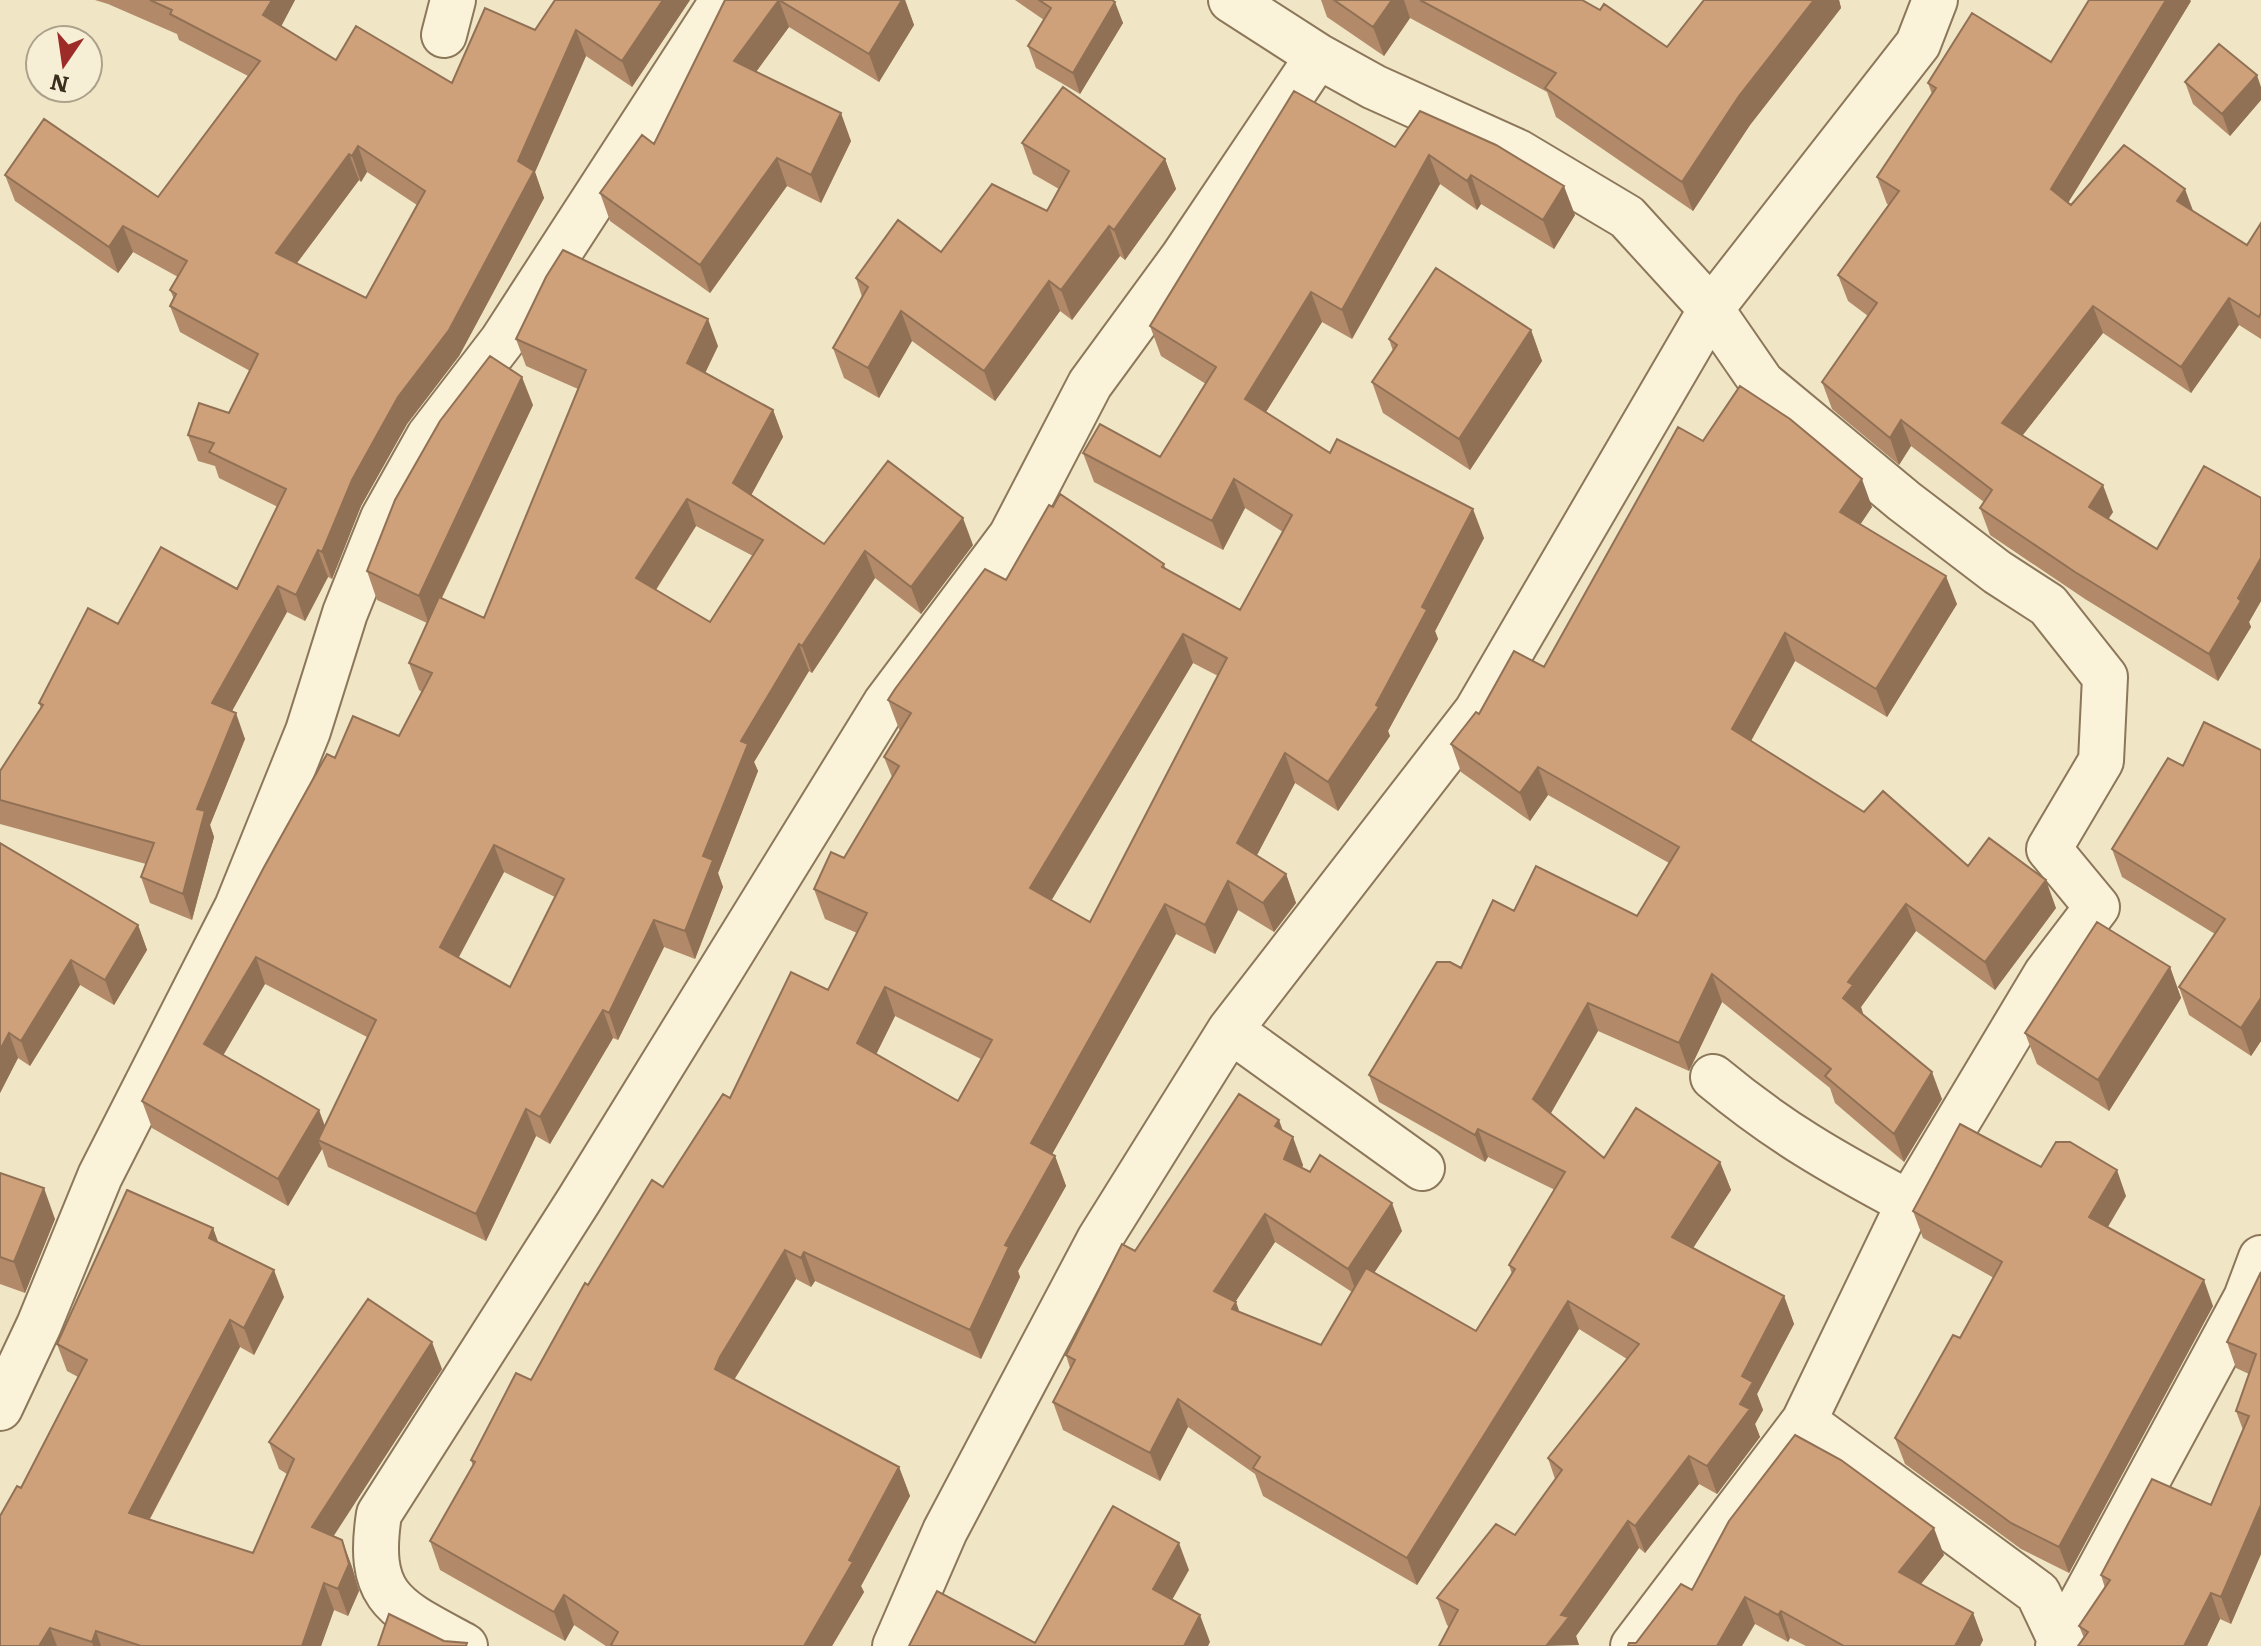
<svg xmlns="http://www.w3.org/2000/svg" width="2261" height="1646" font-family="Literata,serif">
  <style>
    .lines { fill: none; stroke-linecap: round; stroke-linejoin: round }
    .street-casing { stroke: #8c775a; stroke-width: 48 }
    .street { stroke: #faf2d9; stroke-width: 44 }
    .wall { fill: #b28a69; fill-rule: evenodd }
    .shaded-wall { fill: #917155 }
    .building { fill: #cfa17a; stroke: #917155; stroke-width: 2; fill-rule: evenodd }
  </style>
  <rect width="100%" height="100%" fill="#f0e5c5"/>
  <g class="lines">
    <g class="street-casing">
      <path id="street" d="M1231 0 1318 56 1374 87 1518 152 1627 217 1711 309 1762 383 1904 501 1997 572 2048 605 2105 677 2101 761 2049 849 2097 907 2046 974 1909 1203
        M444 35 453 0
        M1230 1030 1422 1168
        M0 1408 39 1325 100 1176 237 907 308 731 345 613 383 518 429 436 502 341 723 0
        M1804 1421 2038 1593 2063 1646
        M465 1646C395 1608 366 1599 379 1514L579 1200 885 704 1011 536 1090 384 1183 257 1318 56
        M895 1646 945 1531 1099 1240 1230 1030 1476 712 1711 309 1918 44 1935 0
        M1633 1646 1804 1421 1909 1203C1834 1163 1779 1132 1713 1077
        M2058 1646 2246 1298 2261 1258"/>
    </g>
    <use href="#street" class="street"/>
  </g>
  <path class="wall" d="M95 0H295L281 26 336 60 452 83 535 30 690 0 632 87 586 56 535 172 544 198 459 356 407 424 361 506 332 579 328 577 305 621 287 612 232 711 245 739 210 825 214 837 192 920 150 903 141 877 146 864 0 824V800L41 708 39 703 118 624 237 589 278 507 219 478 215 466 198 461 188 435 229 413 250 371 180 332 170 306 174 299 170 290 178 277 133 252 118 273 15 201 5 175 158 197 248 76 179 40 177 34 108 4ZM367 172 417 205 366 298 297 263 359 180 361 182Z
    M725 0H905L914 25 879 82 789 27 756 72 851 141 821 203 787 186 710 293 610 221 600 193 654 144Z
    M1015 0H1112L1123 23 1080 94 1036 68 1028 46 1044 20Z
    M1321 0H1582L1667 47 1704 0H1839L1841 8 1750 125 1693 211 1556 117 1547 92 1410 18 1384 56 1327 17Z
    M2191 1 2068 203 2071 205 2193 212 2247 245 2261 223V339L2239 325 2191 393 2103 333 2022 436 2113 512 2108 519 2157 549 2261 498V601L2249 622 2251 627 2218 681 2085 599 1990 535 1980 508 1984 502 1911 446 1899 465 1832 409 1822 382 1868 316 1848 301 1838 275 1889 205 1887 204 1877 177 1932 94 1928 83 2051 62Z
    M2185 82 2261 87V100L2230 136 2193 104Z
    M1420 111 1575 215 1554 249 1481 204 1477 210 1440 184 1352 339 1322 322 1266 412 1330 453 1484 538 1435 631 1438 639 1388 731 1390 736 1338 811 1295 783 1257 855 1286 874 1296 903 1274 932 1238 910 1215 954 1176 934 1052 1154 1055 1156 1066 1186 1018 1271 1020 1277 981 1359 815 1281 811 1287 796 1279 734 1380 899 1467 910 1496 861 1586 864 1592 832 1646H606L574 1625 565 1641 440 1570 430 1541 473 1466 471 1460 531 1380 588 1285 730 1098 828 990 857 933 825 919 814 889 844 858 892 777 884 757 900 730 899 729 888 700 1006 580 1164 564 1166 570 1240 610 1283 532 1245 508 1223 550 1094 482 1083 453 1160 457 1206 384 1161 356 1150 326 1395 147ZM1193 663 1218 676 1090 922 1051 900ZM895 1016 981 1059 958 1101 876 1054Z
    M1022 143 1165 159 1176 189 1125 260 1120 256 1072 320 1060 311 995 401 912 341 879 398 844 378 833 348 862 297 856 278 941 252 1047 211 1059 189 1033 174Z
    M1531 330 1542 361 1470 470 1383 413 1372 382 1393 351 1389 339Z
    M516 339 718 346 705 373 773 410 783 437 751 495 824 544 973 545 921 614 875 578 812 673 809 671 754 762 758 771 718 873 723 887 695 959 664 947 618 1040 613 1038 550 1144 536 1136 486 1241 328 1167 322 1149 288 1206 152 1128 142 1101 335 758 399 736 422 692 419 690 409 663 427 623 377 600 367 571 533 405 442 598 484 618 578 389 526 366ZM696 526 753 556 710 622 656 590ZM504 872 555 897 510 987 458 957ZM265 984 367 1037 325 1126 223 1055Z
    M1703 441 1872 507 1860 524 1957 604 1887 717 1795 661 1751 741 1864 812 1968 866 2056 908 1995 990 1916 931 1861 1007 1862 1014 1942 1099 1904 1162 1835 1103 1830 1088 1722 1002 1689 1071 1598 1031 1550 1114 1604 1158 1720 1162 1731 1190 1693 1248 1784 1296 1794 1324 1757 1394 1763 1410 1755 1424 1760 1437 1717 1494 1699 1484 1645 1553 1639 1548 1576 1636 1579 1645 1449 1627 1447 1625 1437 1598 1515 1535 1555 1479 1548 1458 1627 1359 1579 1329 1417 1585 1263 1496 1255 1474 1188 1427 1160 1481 1063 1430 1053 1402 1070 1368 1066 1355 1135 1251 1283 1131 1303 1165 1302 1168 1402 1231 1374 1273 1476 1331 1512 1274 1509 1265 1555 1190 1488 1157 1485 1162 1379 1102 1369 1075 1461 968 1514 911 1637 916 1669 863 1548 795 1530 821 1461 772 1451 744 1479 714 1544 667ZM1275 1242 1352 1292 1321 1345 1239 1312 1235 1302Z
    M2261 750V1041L2251 1056 2189 1015 2179 987 2215 934 2122 877 2112 849 2183 766Z
    M0 843 138 925 147 950 114 1005 80 985 30 1066 18 1058 0 1093Z
    M2170 967 2181 998 2109 1111 2037 1064 2025 1033Z
    M2041 1167 2126 1196 2108 1227 2213 1306 2069 1573 2021 1549 1905 1464 1895 1438 1960 1338 1994 1278 1923 1238 1913 1211Z
    M0 1173 55 1219 25 1293 0 1284Z
    M213 1228 218 1243 284 1297 254 1355 240 1347 150 1519 253 1553 287 1474 279 1469 269 1442 442 1369 333 1536 342 1540 352 1567 359 1591 348 1616 334 1610 321 1646H0L21 1488 78 1377 67 1371 57 1344Z
    M2261 1272V1554L2231 1624 2220 1619 2207 1646H2078L2084 1638 2079 1626 2105 1588 2101 1575 2211 1505 2243 1430 2236 1411 2249 1374 2236 1368 2227 1342Z
    M1944 1555 1921 1584 1973 1613 1983 1640 1980 1646H1806L1790 1638 1788 1642 1755 1624 1636 1643 1692 1590Z"/>
  <path class="shaded-wall" d="M272 0H295L273 42 263 15Z
    M663 0H690L632 87 622 61Z
    M779 0 789 27 744 88 734 61Z
    M902 0H905L914 25 879 82 869 54Z
    M1392 0H1404L1410 18 1384 56 1373 27Z
    M1814 0H1839L1841 8 1750 125 1693 211 1682 182 1739 96Z
    M2166 0H2190L2191 1 2060 216 2051 189Z
    M1115 2 1123 23 1080 94 1073 73Z
    M576 30 586 56 535 172 544 198 459 356 407 424 361 506 332 579 322 552 352 480 518 161Z
    M2257 75 2261 87V100L2230 136 2222 114Z
    M841 113 851 141 821 203 811 175Z
    M358 146 367 172 361 182 352 156Z
    M349 154 359 180 285 279 276 253Z
    M1429 155 1440 184 1352 339 1342 310Z
    M777 158 787 186 710 293 700 265Z
    M1165 159 1176 189 1125 260 1114 230Z
    M1471 175 1481 204 1477 210 1467 181Z
    M1564 186 1575 215 1554 249 1543 220Z
    M2185 189 2195 216 2177 201Z
    M123 226 133 252 118 273 109 247Z
    M1109 226 1120 256 1072 320 1061 290Z
    M1049 281 1060 311 995 401 984 371Z
    M1311 292 1322 322 1256 428 1245 399Z
    M2229 298 2239 325 2191 393 2181 367Z
    M2093 306 2103 333 2011 450 2002 423Z
    M901 311 912 341 879 398 868 368Z
    M708 319 718 346 697 390 687 363Z
    M1531 330 1542 361 1470 470 1459 439Z
    M522 377 533 405 429 624 419 596Z
    M773 410 783 437 743 510 733 483Z
    M1901 420 1911 446 1899 465 1890 438Z
    M1234 479 1245 508 1223 550 1212 521Z
    M1862 479 1872 507 1850 540 1840 512Z
    M2103 485 2113 512 2099 534 2089 507Z
    M687 499 696 526 646 605 636 578Z
    M1473 509 1484 538 1435 631 1438 639 1388 731 1390 736 1338 811 1328 782 1376 705 1422 607Z
    M963 518 973 545 921 614 911 587Z
    M318 550 328 577 305 621 296 595Z
    M865 551 875 578 812 673 802 646Z
    M2261 558V601L2249 622 2251 627 2218 681 2209 654Z
    M1946 576 1957 604 1887 717 1876 689Z
    M278 586 287 612 222 729 212 703Z
    M1785 633 1795 661 1742 757 1732 729Z
    M1183 634 1193 663 1041 918 1030 888Z
    M799 644 809 671 754 762 758 771 718 873 723 887 695 959 685 931 703 856 741 741Z
    M236 713 245 739 210 825 214 837 192 920 183 894 197 809Z
    M1285 753 1295 783 1248 872 1237 843Z
    M1538 767 1548 795 1530 821 1520 793Z
    M494 845 504 872 450 974 440 947Z
    M1286 874 1296 903 1274 932 1263 903Z
    M2046 880 2056 908 1995 990 1985 962Z
    M1228 881 1238 910 1215 954 1205 925Z
    M1165 904 1176 934 1042 1172 1031 1143Z
    M1906 904 1916 931 1861 1007 1863 1013 1853 1026 1843 998 1848 982Z
    M654 920 664 947 618 1040 609 1013Z
    M138 925 147 950 114 1005 105 980Z
    M256 957 265 984 214 1071 204 1044Z
    M71 960 80 985 30 1066 21 1041Z
    M2170 967 2181 998 2109 1111 2098 1080Z
    M1712 974 1722 1002 1689 1071 1679 1043Z
    M885 987 895 1016 867 1073 857 1043Z
    M2261 998V1041L2251 1056 2241 1028Z
    M1588 1003 1598 1031 1543 1127 1533 1099Z
    M603 1010 613 1038 550 1144 540 1117Z
    M9 1033 18 1058 0 1093V1050Z
    M1932 1072 1942 1099 1904 1162 1894 1134Z
    M526 1109 536 1136 486 1241 476 1214Z
    M319 1110 329 1137 318 1140 322 1149 288 1206 278 1179Z
    M1279 1120 1289 1147 1293 1137 1303 1165 1294 1187 1284 1159 1275 1126Z
    M1478 1129 1488 1157 1485 1162 1475 1135Z
    M1055 1156 1066 1186 1018 1271 1020 1277 981 1359 970 1330 1005 1245Z
    M1720 1162 1731 1190 1682 1265 1672 1237Z
    M2117 1170 2126 1196 2098 1243 2089 1217Z
    M44 1188 55 1219 25 1293 14 1262Z
    M1392 1203 1402 1231 1358 1297 1348 1269Z
    M1265 1214 1275 1242 1224 1319 1214 1291Z
    M213 1228 223 1255 209 1238Z
    M785 1250 796 1279 730 1386 715 1369 720 1357Z
    M804 1252 815 1281 811 1287 801 1258Z
    M274 1270 284 1297 254 1355 244 1328Z
    M2204 1280 2213 1306 2069 1573 2059 1547Z
    M1784 1296 1794 1324 1757 1394 1763 1410 1755 1424 1760 1437 1717 1494 1707 1466 1740 1404 1742 1376Z
    M1568 1301 1579 1329 1417 1585 1407 1558Z
    M1236 1302 1246 1330 1232 1309Z
    M230 1320 240 1347 139 1539 129 1513Z
    M432 1342 442 1369 322 1554 312 1527Z
    M1178 1399 1188 1427 1160 1481 1150 1453Z
    M1689 1456 1699 1484 1645 1553 1635 1526Z
    M899 1467 910 1496 861 1586 864 1592 832 1646H804Z
    M2261 1505V1554L2231 1624 2221 1597Z
    M1628 1521 1639 1548 1576 1636 1579 1645 1546 1646 1561 1615Z
    M1934 1528 1944 1555 1909 1599 1899 1572Z
    M342 1540 352 1567 359 1591 348 1616 338 1589Z
    M1179 1543 1189 1570 1163 1616 1153 1589Z
    M324 1583 334 1610 321 1646H302Z
    M2211 1593 2220 1619 2207 1646H2184Z
    M564 1595 574 1625 565 1641 554 1612Z
    M1745 1597 1755 1624 1742 1646H1717Z
    M1781 1611 1790 1638 1788 1642 1778 1615Z
    M1973 1613 1983 1640 1980 1646H1955Z
    M1200 1615 1210 1642 1208 1646H1184Z
    M50 1628 57 1646H39Z
    M96 1631 101 1646H93L92 1642Z"/>
  <path class="building" d="M150 0H272L263 15 336 60 356 26 452 83 485 8 535 30 555 0H663L622 61 576 30 518 161 534 171 449 330 398 397 352 480 322 552 318 550 296 595 278 586 212 703 236 713 197 809 205 811 183 894 141 877 154 843 0 800V771L43 705 39 703 88 608 118 624 161 547 237 589 286 489 209 452 214 443 188 435 199 403 229 413 258 354 170 306 176 294 170 290 187 261 123 226 109 247 5 175 44 119 158 197 260 61 170 14 172 10ZM358 146 425 191 366 298 276 253 349 154 352 156Z
    M725 0H779L734 61 841 113 811 175 777 158 700 265 600 193 642 135 654 144Z
    M779 0H902L869 54Z
    M1039 0H1112L1115 2 1073 73 1028 46 1051 8Z
    M1334 0H1392L1373 27Z
    M1420 0H1582L1600 10 1604 4 1667 47 1704 0H1814L1739 96 1682 182 1545 88 1556 73Z
    M2089 0H2166L2051 189 2071 205 2124 145 2185 189 2177 201 2247 245 2261 223V313L2259 317 2229 298 2181 367 2093 306 2002 423 2103 485 2089 507 2157 549 2204 466 2261 498V558L2238 598 2241 601 2209 654 2075 572 1980 508 1992 490 1901 420 1890 438 1822 382 1877 303 1838 275 1899 191 1877 177 1936 88 1928 83 1972 13 2051 62Z
    M2219 44 2257 75 2222 114 2185 82Z
    M1063 87 1165 159 1114 230 1109 226 1061 290 1049 281 984 371 901 311 868 368 833 348 868 287 856 278 898 220 941 252 992 184 1047 211 1069 171 1022 143Z
    M1294 91 1395 147 1420 111 1496 145 1564 186 1543 220 1471 175 1467 181 1429 155 1342 310 1311 292 1245 399 1330 453 1337 439 1473 509 1422 607 1427 610 1376 705 1379 707 1328 782 1285 753 1237 843 1286 874 1263 903 1228 881 1205 925 1165 904 1031 1143 1055 1156 1005 1245 1009 1247 970 1330 804 1252 801 1258 785 1250 720 1357 715 1369 899 1467 849 1560 853 1562 804 1646H613L611 1645 618 1632 564 1595 554 1612 430 1541 475 1462 471 1460 516 1373 531 1380 585 1283 588 1285 652 1180 663 1187 723 1094 730 1098 791 972 828 990 867 913 814 889 831 852 844 858 899 766 884 757 911 713 888 700 895 689 985 569 1006 580 1049 505 1053 507 1060 494 1164 564 1162 567 1240 610 1292 515 1234 479 1212 521 1083 453 1100 424 1160 457 1216 367 1150 326ZM1183 634 1227 658 1090 922 1030 888ZM885 987 992 1040 958 1101 857 1043Z
    M563 250 708 319 687 363 773 410 733 483 824 544 888 461 963 518 911 587 865 551 802 646 799 644 741 741 748 744 703 856 713 860 685 931 654 920 609 1013 603 1010 540 1117 526 1109 476 1214 318 1140 376 1020 256 957 204 1044 319 1110 278 1179 142 1101 263 869 327 754 335 758 353 716 399 736 432 673 409 663 439 597 484 618 586 370 516 339 546 277ZM687 499 763 540 710 622 636 578ZM494 845 564 879 510 987 440 947Z
    M1436 268 1531 330 1459 439 1372 382 1397 345 1389 339Z
    M490 356 522 377 419 596 367 571 395 500 440 421Z
    M1740 386 1790 419 1862 479 1840 512 1946 576 1876 689 1785 633 1732 729 1864 812 1883 791 1968 866 1989 838 2046 880 1985 962 1906 904 1848 982 1853 985 1843 998 1932 1072 1894 1134 1825 1076 1831 1069 1712 974 1679 1043 1588 1003 1533 1099 1604 1158 1636 1108 1720 1162 1672 1237 1784 1296 1742 1376 1753 1382 1740 1404 1750 1409 1707 1466 1689 1456 1635 1526 1628 1521 1561 1615 1569 1617 1546 1646H1439L1458 1610 1437 1598 1496 1524 1515 1535 1562 1470 1548 1458 1639 1344 1568 1301 1407 1558 1253 1468 1260 1457 1178 1399 1150 1453 1053 1402 1075 1360 1066 1355 1122 1244 1135 1251 1239 1094 1279 1120 1275 1126 1293 1137 1284 1159 1310 1172 1320 1155 1392 1203 1348 1269 1265 1214 1214 1291 1236 1302 1232 1309 1321 1345 1366 1268 1476 1331 1515 1269 1509 1265 1565 1172 1478 1129 1475 1135 1369 1075 1437 962H1450L1461 968 1493 900 1514 911 1536 866 1637 916 1679 847 1538 767 1520 793 1451 744 1476 712 1479 714 1514 651 1544 667 1678 427 1703 441Z
    M2204 722 2261 750V998L2241 1028 2179 987 2225 919 2112 849 2168 758 2183 766Z
    M0 843 138 925 105 980 71 960 21 1041 9 1033 0 1050Z
    M2097 922 2170 967 2098 1080 2025 1033Z
    M1960 1124 2041 1167 2056 1142H2070L2117 1170 2089 1217 2204 1280 2059 1547 2011 1523 1895 1438 1953 1335 1960 1338 2002 1262 1913 1211Z
    M0 1173 44 1188 14 1262 0 1257Z
    M127 1190 213 1228 209 1238 274 1270 244 1328 230 1320 129 1513 253 1553 294 1459 269 1442 368 1299 432 1342 312 1527 342 1540 349 1564 338 1589 324 1583 302 1646H141L96 1631 92 1642 50 1628 39 1646H0V1516L17 1486 21 1488 87 1360 57 1344Z
    M2261 1272V1505L2221 1597 2211 1593 2184 1646H2078L2088 1632 2079 1626 2110 1580 2101 1575 2152 1479 2211 1505 2249 1416 2236 1411 2256 1354 2227 1342Z
    M1795 1435 1841 1460 1934 1528 1899 1572 1973 1613 1955 1646H1844L1781 1611 1778 1615 1745 1597 1717 1646H1628L1629 1643H1636L1681 1584 1692 1590 1729 1521Z
    M1113 1506 1179 1543 1153 1589 1200 1615 1184 1646H909L937 1591 1035 1643Z
    M389 1614 444 1641 467 1643 466 1646H378Z"/>
  <g transform="translate(64 64) rotate(193)"><circle r="38" fill="#f7efd5" stroke="#aca28c" stroke-width="2"/>
  <path d="M0-6L14 30L0 20L-14 30Z" fill="#9d2c28"/>
  <text y="-12" font-size="22" font-weight="bold" text-anchor="middle" fill="#3b2e1f">N</text>
  </g>
</svg>
